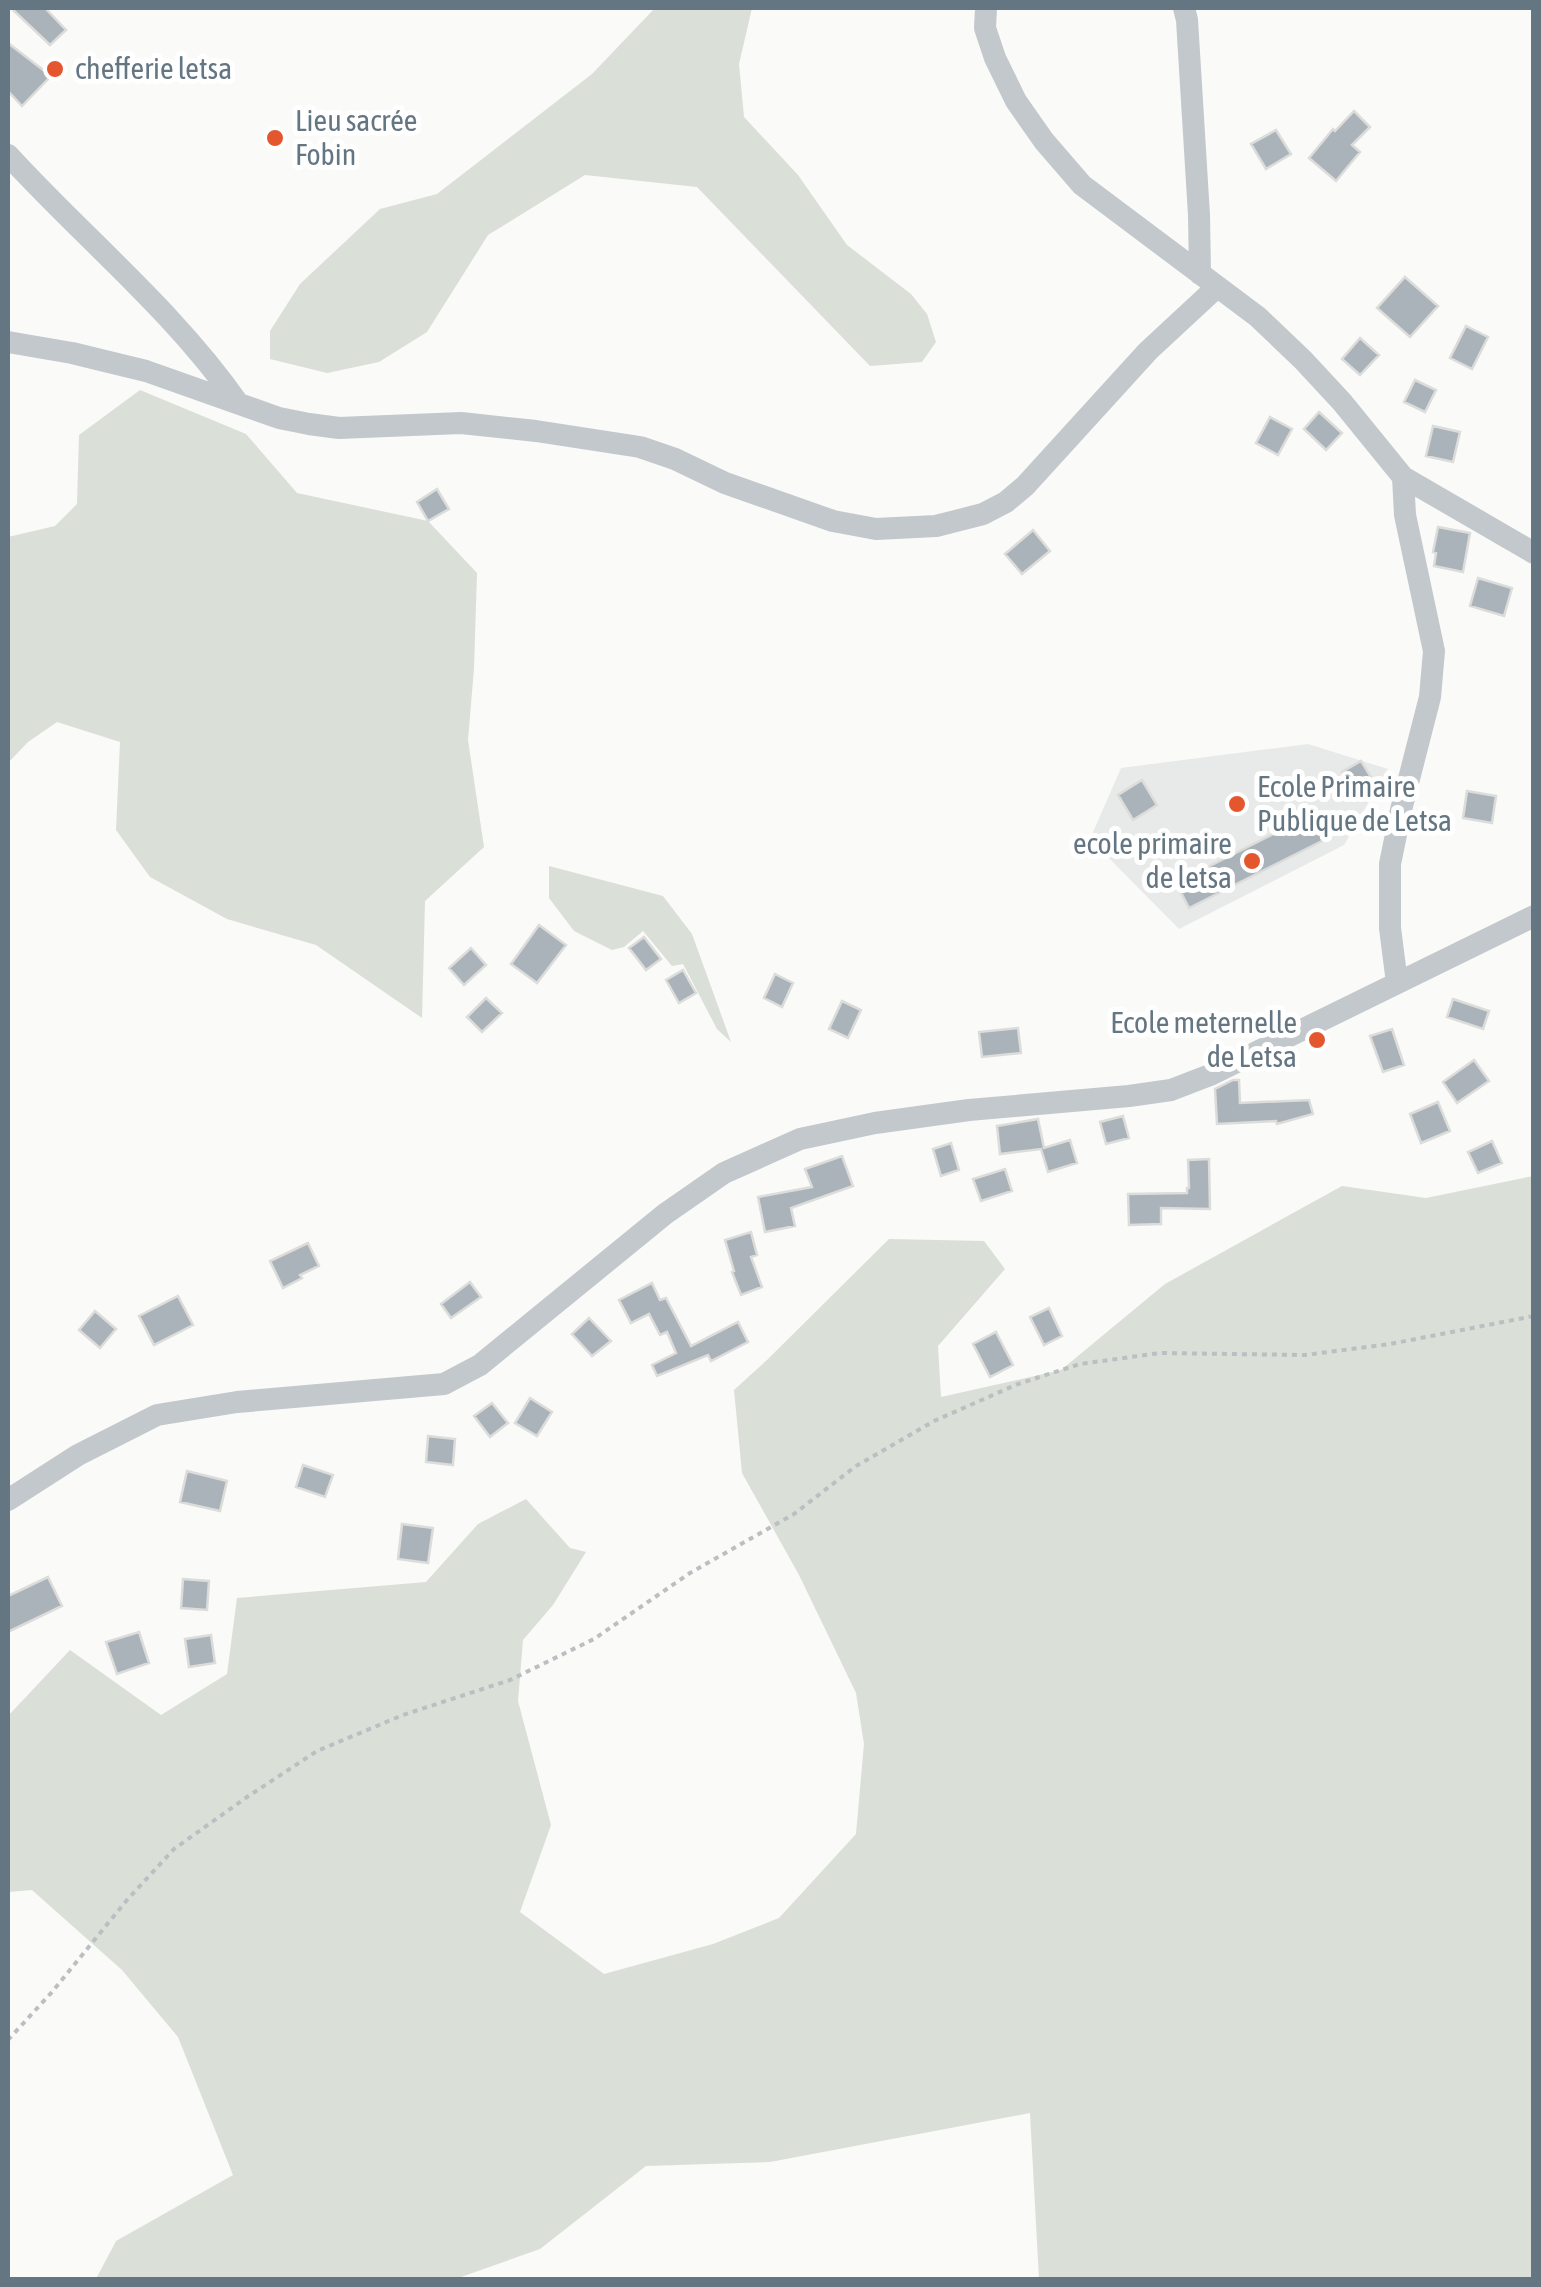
<svg xmlns="http://www.w3.org/2000/svg" width="1541" height="2287" font-family="'Asap Condensed',sans-serif">
  <style>
    .built { fill: #e8e9e9 }
    .green { fill: #dadfd7 }
    .building { fill: #aab3b9; stroke: #dcdcda; stroke-width: 2.5 }
    .lines { fill: none; stroke-linecap: round; stroke-linejoin: round }
    .path { stroke: #bbbfc2; stroke-width: 4; stroke-dasharray: 5 5; stroke-linecap: butt }
    .street { stroke: #c3c8cc; stroke-width: 22 }
    .poi-dot { fill: #e4572e; stroke: #fff; stroke-width: 4 }
    .labels { text-anchor: middle; stroke-width: 10; stroke-linejoin: round; paint-order: stroke }
    .poi-label { font-size: 30px; fill: #657683; stroke: #fff; text-anchor: start }
  </style>
  <rect width="100%" height="100%" fill="#fafaf8"/>
  <path class="built" d="M1308 744 1388 769 1344 845 1179 929 1090 839 1121 768Z"/>
  <path class="green" d="M655 8H752L739 64 744 117 798 175 847 245 911 294 927 314 936 342 922 362 870 366 697 187 585 175 488 235 427 332 379 362 327 373 270 359V331L300 284 380 209 437 194 592 74Z
    M140 390 246 434 297 493 428 521 477 573 474 668 468 740 484 847 425 901 422 1018 316 945 227 919 150 877 116 830 120 742 57 722 28 742 8 763V537L55 526 77 504 79 435Z
    M549 866 663 896 692 934 731 1042 717 1029 683 964 672 966 643 931 624 947 612 950 574 931 549 898Z
    M1533 1176V2279H1039L1030 2113 770 2162 646 2166 540 2249 461 2277 458 2279H96L116 2241 233 2175 178 2037 122 1970 32 1890 8 1892V1716L70 1650 161 1715 227 1674 237 1598 426 1582 478 1524 526 1499 570 1548 586 1552 553 1605 523 1640 518 1701 551 1825 520 1912 604 1974 713 1944 779 1918 856 1834 864 1744 856 1693 799 1575 742 1473 734 1390 767 1360 889 1239 984 1241 1005 1269 938 1346 941 1397 1061 1370 1165 1284 1342 1186 1426 1198Z"/>
  <path class="building" d="M11 8H45L66 30 50 45Z
    M8 43 51 76 22 106 8 91Z
    M1354 111 1370 127 1352 145 1360 152 1336 181 1309 158 1333 129 1335 131Z
    M1276 130 1291 154 1266 169 1251 144Z
    M1405 277 1438 306 1410 337 1377 308Z
    M1466 326 1488 337 1472 369 1450 358Z
    M1360 338 1379 355 1360 375 1342 359Z
    M1415 380 1436 390 1425 412 1404 402Z
    M1319 412 1342 433 1326 450 1304 429Z
    M1270 417 1292 429 1278 455 1256 443Z
    M1433 426 1460 432 1453 462 1426 456Z
    M437 489 449 509 428 521 417 502Z
    M1438 527 1470 533 1463 572 1434 566 1436 553 1433 552Z
    M1033 530 1050 551 1022 574 1005 554Z
    M1478 578 1512 588 1504 616 1470 606Z
    M1361 761 1374 782 1354 794 1342 772Z
    M1142 780 1157 805 1133 820 1118 795Z
    M1467 791 1496 796 1492 823 1463 818Z
    M1315 813 1328 838 1189 908 1176 883Z
    M539 925 566 945 537 983 511 964Z
    M644 937 661 959 646 970 629 948Z
    M471 948 486 965 464 985 449 968Z
    M683 970 696 993 679 1003 666 980Z
    M775 974 793 983 782 1007 764 998Z
    M486 998 502 1013 482 1032 467 1017Z
    M1453 999 1489 1011 1483 1029 1447 1017Z
    M842 1001 861 1010 848 1038 829 1029Z
    M1018 1028 1021 1053 982 1057 979 1032Z
    M1392 1029 1404 1065 1383 1072 1370 1036Z
    M1474 1060 1489 1081 1457 1103 1443 1082Z
    M1233 1080H1239L1240 1103 1309 1100 1313 1114 1277 1124 1276 1121 1217 1124 1215 1089Z
    M1438 1102 1450 1131 1421 1143 1410 1114Z
    M1123 1116 1129 1138 1106 1144 1100 1122Z
    M1038 1119 1044 1148 1070 1140 1077 1163 1048 1172 1041 1149 1000 1154 997 1126Z
    M1492 1141 1502 1163 1478 1173 1468 1152Z
    M951 1143 959 1170 941 1176 933 1149Z
    M842 1156 853 1186 791 1208 795 1226 765 1232 758 1197 812 1187 805 1169Z
    M1209 1159 1210 1209 1161 1208V1224L1129 1225 1128 1194 1187 1193V1188H1189L1188 1160Z
    M1005 1169 1012 1191 981 1201 973 1179Z
    M751 1232 757 1255 751 1257 762 1287 741 1295 732 1272 734 1271 725 1240Z
    M308 1243 319 1266 300 1275 302 1278 283 1288 270 1261Z
    M470 1282 481 1297 451 1318 441 1304Z
    M652 1283 660 1300 666 1298 691 1346 738 1322 748 1342 711 1361 708 1355 657 1376 652 1365 676 1353 667 1332 660 1335 649 1314 631 1323 619 1300Z
    M178 1296 193 1325 154 1345 139 1316Z
    M1049 1308 1062 1336 1044 1345 1030 1317Z
    M95 1311 116 1329 100 1348 79 1330Z
    M589 1318 611 1341 592 1356 572 1334Z
    M996 1332 1013 1365 990 1377 973 1344Z
    M530 1398 552 1412 537 1436 515 1423Z
    M492 1403 508 1423 490 1437 474 1416Z
    M428 1436 455 1439 453 1465 426 1462Z
    M303 1465 333 1475 325 1497 296 1487Z
    M187 1471 227 1481 220 1511 180 1502Z
    M402 1524 433 1528 428 1563 398 1559Z
    M48 1577 62 1606 8 1632V1596Z
    M183 1579 209 1581 207 1610 181 1608Z
    M139 1632 149 1663 117 1674 106 1642Z
    M211 1635 215 1663 189 1667 185 1639Z"/>
  <g class="lines">
    <path class="path" d="M8 2040 52 1992 127 1900 174 1849 247 1797 317 1751 403 1715 510 1680 594 1639 690 1573 794 1514 856 1466 934 1421 1018 1384 1080 1364 1160 1353 1305 1355 1390 1344 1534 1316"/>
    <path class="street" d="M986 8 985 28 995 58 1016 101 1044 141 1082 185 1258 317 1303 360 1342 402 1403 477 1534 553
      M1184 8 1187 20 1199 215 1200 274
      M8 155C84 238 173 310 238 403
      M8 342 72 353 146 371 279 418 309 424 339 428 461 423 536 431 640 447 675 459 725 483 833 521 876 529 936 526 983 514 1006 502 1025 486 1148 351 1217 287
      M1397 983 1390 928V864L1401 810 1430 697 1434 651 1405 515 1403 477
      M8 1500 78 1455 157 1415 237 1402 444 1384 480 1365 665 1214 724 1173 800 1139 875 1123 969 1110 1129 1096 1171 1090 1210 1075 1534 916"/>
  </g>
  <g class="poi-dot">
    <circle cx="55" cy="69" r="10"/>
    <circle cx="275" cy="138" r="10"/>
    <circle cx="1237" cy="804" r="10"/>
    <circle cx="1252" cy="861" r="10"/>
    <circle cx="1317" cy="1040" r="10"/>
  </g>
  <g class="labels">
    <g class="poi-label">
      <text x="75" y="79">chefferie letsa</text>
      <text x="295" y="131">Lieu sacrée<tspan x="295" dy="34">Fobin</tspan></text>
      <text x="1257" y="797">Ecole Primaire<tspan x="1257" dy="34">Publique de Letsa</tspan></text>
      <text x="1232" y="854" text-anchor="end">ecole primaire<tspan x="1232" dy="34">de letsa</tspan></text>
      <text x="1297" y="1033" text-anchor="end">Ecole meternelle<tspan x="1297" dy="34">de Letsa</tspan></text>
    </g>
  </g>
  <rect width="1541" height="2287" fill="none" stroke="#657683" stroke-width="20"/>
</svg>
